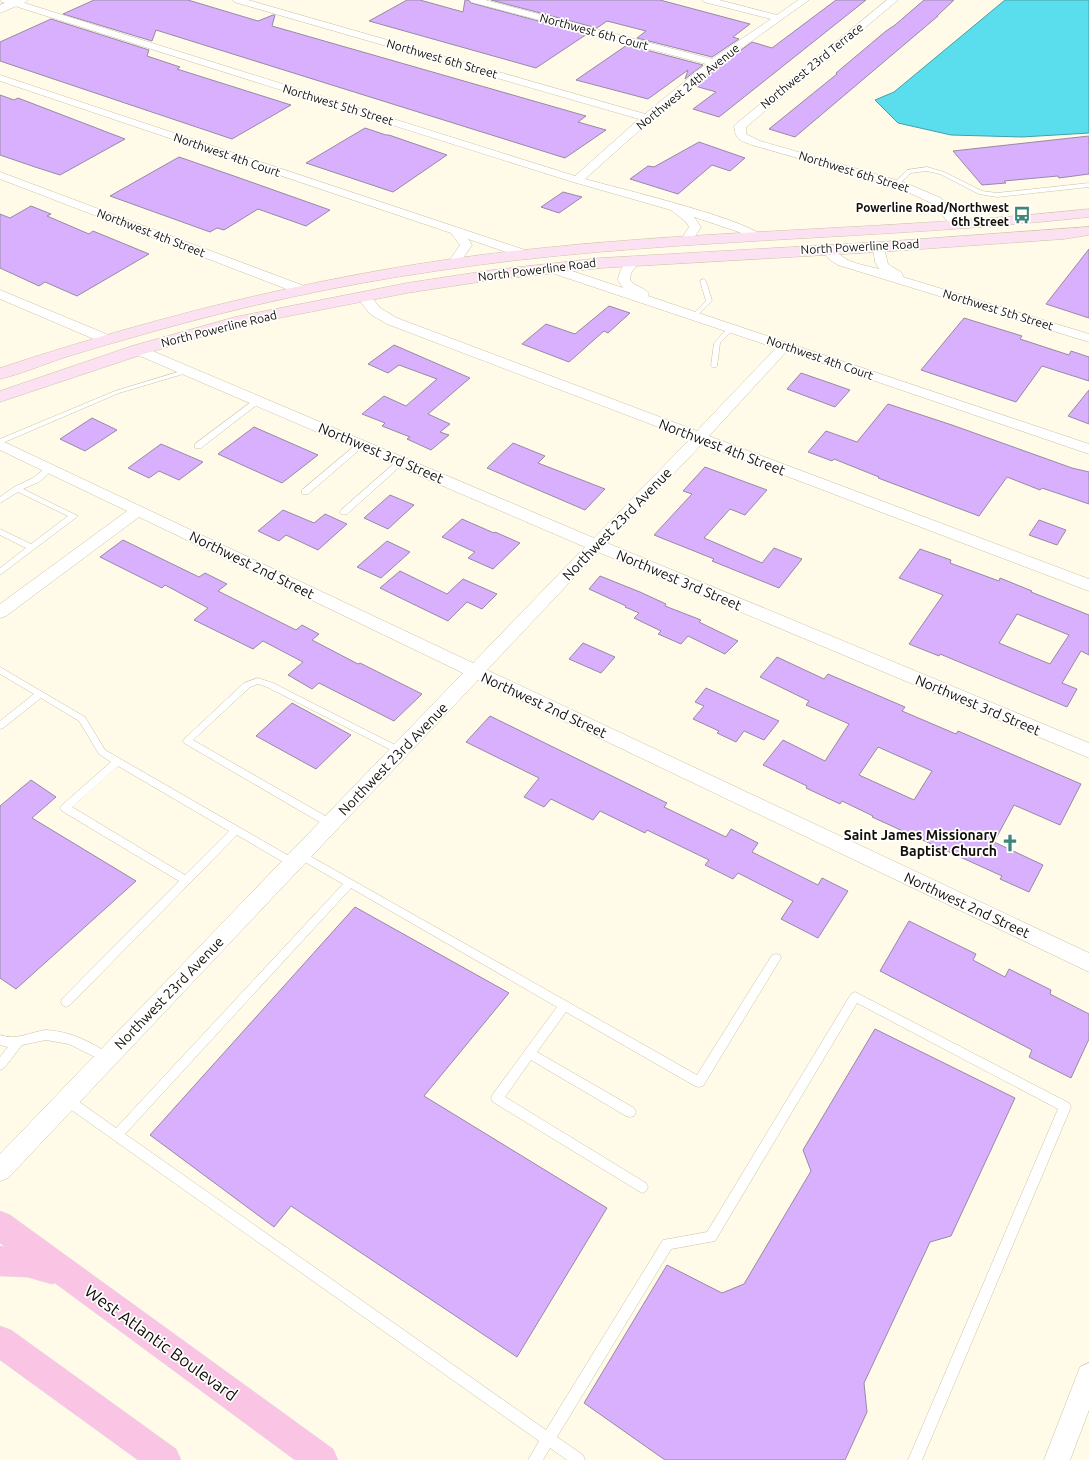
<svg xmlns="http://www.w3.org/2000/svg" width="1089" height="1460" font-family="Ubuntu,sans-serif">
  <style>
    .water { fill: #5adeee; stroke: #44a0a8 }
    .building { fill: #d8b0fe; stroke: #978aa4; fill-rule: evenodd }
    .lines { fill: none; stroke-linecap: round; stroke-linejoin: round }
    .service-casing { stroke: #cac3a5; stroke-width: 1 }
    .minor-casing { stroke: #cac3a5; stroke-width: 1 }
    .tertiary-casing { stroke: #cac3a5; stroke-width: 1 }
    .secondary-casing { stroke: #cac3a5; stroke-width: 1 }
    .primary-casing { stroke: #e2e2e1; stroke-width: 1 }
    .service { fill: #fff; fill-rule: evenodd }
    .minor { fill: #fff; fill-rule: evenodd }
    .tertiary { fill: #fff; fill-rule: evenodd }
    .secondary { fill: #fce1f2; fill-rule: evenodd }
    .primary { fill: #fac4e5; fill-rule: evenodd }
    .labels { text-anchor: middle; stroke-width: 3.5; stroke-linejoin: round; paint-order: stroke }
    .far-street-label { font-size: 12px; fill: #110f05; stroke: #fff }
    .far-poi-label { font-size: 12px; font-weight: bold; fill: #110f05; stroke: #fff; text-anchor: end }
    .street-label { font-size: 14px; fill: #110f05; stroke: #fff }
    .poi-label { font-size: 14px; font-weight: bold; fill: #110f05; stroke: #fff; text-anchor: end }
    .near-street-label { font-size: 17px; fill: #110f05; stroke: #fff }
  </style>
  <rect width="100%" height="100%" fill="#fffbe8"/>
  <path class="water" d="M1005 0H1089V133L1022 137 951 135 898 123 875 100 894 92Z"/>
  <path class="building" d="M94 0H188L258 21 273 15H275L272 26 586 116 578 122 606 130 565 158 156 30 152 41 63 14Z
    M407 0H420L463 12 465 0H468L471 3 587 34 536 68 369 21Z
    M491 0H660L750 24 733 37 739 39 712 57 637 38 646 31 607 21 597 28Z
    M836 0H866L719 117 693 109 716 92 695 86 719 66 752 42 772 48Z
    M924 0H954L937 16H938L795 137 769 129 837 74 836 73 886 31 895 25Z
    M51 19 149 50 147 56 180 67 177 69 291 105 232 139 0 61V42Z
    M627 45 703 65 685 79 688 70 648 99 576 80Z
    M0 95 14 100 18 98 125 139 60 175 35 167 0 155Z
    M365 128 386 135H389L447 155 393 192 306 163Z
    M1089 136V174L1059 178 1058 176 1004 181 1006 183 982 185 953 151Z
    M699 142 745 158 730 171 712 165 678 194 630 179 648 166 654 167Z
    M179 157 234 176 330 210 306 226 258 209 224 230 217 228 210 232 110 196Z
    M563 192 582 197 559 213 541 207Z
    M31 206 51 214 47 216 89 234 93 231 149 254 77 296 45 282 39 286 0 268V214L10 218Z
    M1089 249V318L1046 304Z
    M609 306 630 313 608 333 604 331 569 362 522 344 546 324 575 334Z
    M964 318 1022 336 1020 339 1069 355 1071 351 1089 357V381L1042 366 1016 402 921 370Z
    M394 345 470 378 428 414 450 424 440 432 449 435 431 450 407 439 410 437 382 426 385 423 362 414 384 396 406 406 437 379 399 365 388 373 368 364Z
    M801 373 830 383 850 390 835 407 787 389Z
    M1089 390V424L1068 416Z
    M888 404 952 425 1072 468 1089 472V504L1042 488 1040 490 1007 477 979 516 878 478 879 477 834 459 832 461 808 452 826 431 857 442Z
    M92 418 117 430 85 451 60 439Z
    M254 427 318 455 282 483 218 454Z
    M513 443 545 456 538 463 605 489 585 510 487 468Z
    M161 444 203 462 179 480 159 471 149 478 128 468Z
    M705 467 767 490 745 515 730 509 704 538 762 563 774 548 802 559 779 588 712 561 714 559 654 535 692 494 683 491Z
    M390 495 414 505 388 529 364 518Z
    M283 510 314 523 325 514 347 524 318 550 286 535 279 541 258 531Z
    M462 519 494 533 495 532 520 543 493 569 468 558 475 552 442 537Z
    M1039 520 1066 530 1057 545 1029 535Z
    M123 540 199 577 205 573 227 584 218 591 296 630 302 625 319 634 312 640 358 664 360 663 422 694 394 721 319 683 312 689 288 675 303 662 263 641 253 649 194 620 208 608 165 585 162 588 100 557Z
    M387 541 410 552 381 578 357 567Z
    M920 549 951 560 950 563 999 581 1000 578 1032 591 1031 592 1089 615V655L1081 651 1062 683 1077 689 1067 707 940 654 939 656 909 644 943 595 899 578ZM1017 614 1069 635 1050 664 999 643Z
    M400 571 447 594 463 579 497 594 482 609 467 602 448 621 380 588Z
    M600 576 640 592 666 604 665 606 701 620 699 622 738 641 725 654 688 636 681 644 658 634 661 631 634 618 639 613 625 607 626 606 589 589Z
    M583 643 615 657 601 673 569 659Z
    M777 657 824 679 828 674 905 707 902 711 956 734 958 731 1081 784 1060 825 1014 805 994 842 1043 865 1029 892 1000 879 1002 876 872 817 873 816 842 801 840 804 806 788 807 786 763 765 783 740 825 761 849 724 806 705 809 701 760 677ZM878 747 932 771 914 800 859 775Z
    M706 688 779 721 764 740 744 731 736 742 717 733 719 731 693 719 704 706 695 702Z
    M292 703 351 735 316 769 256 736Z
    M490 716 667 803 664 807 726 837 731 829 758 843 752 852 818 885 822 878 848 891 818 938 781 919 793 901 738 873 733 879 705 865 709 860 647 830 645 833 600 811 593 820 551 799 544 807 524 797 539 778 466 742Z
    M31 780 56 797 32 818 136 881 16 989 0 978V806Z
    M355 907 509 993 424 1096 607 1208 517 1357 291 1206 274 1227 150 1135Z
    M909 921 976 954 973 960 1005 977 1009 969 1051 990 1050 994 1089 1014V1039L1071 1078 1029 1057 1032 1050 880 971Z
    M875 1029 1015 1098 951 1236 930 1242 864 1383 867 1412 845 1460H665L584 1403 667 1265 722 1293 744 1284 811 1171 803 1150Z"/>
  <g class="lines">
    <g class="service-casing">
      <path id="service" d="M927 167 944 172 982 191 997 193 1089 183V187L997 197 979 194 940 174 927 171 911 173 898 185 893 184 907 170Z
        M703 279 706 281 712 301 696 317H692V315L706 301 700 281Z
        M731 326 734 328 720 343 717 366 716 367H712L711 366 714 343 729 327Z
        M188 369 191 371 190 372 119 393 0 444V439L115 391Z
        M255 399H258L262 401 201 448H195V444Z
        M358 443H364L365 445 308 494H302V490Z
        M398 460H401L405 462 347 514H341L340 512 341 510Z
        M48 466H54L55 468 39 482 23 489 78 516 0 575V568L26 548 0 535V529L31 544 68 516 18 492 0 503V497L14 487 33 478Z
        M0 667 85 717 105 750 296 860 298 863 296 866 293 867 290 866 237 835 70 1005 66 1007 62 1005 61 1002 62 999 179 881 62 811 60 808 62 805 111 762 99 754 79 721 41 698 3 728 0 729V721L34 694 0 674ZM118 766 229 831 185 875 72 807Z
        M258 678 273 683 403 749 405 751 403 753H397L267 687 258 684 250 687 193 740 334 821 336 824 334 827H328L184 743 182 741 244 683Z
        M301 851 697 1075 772 955 776 954 780 955 781 958 703 1086 699 1087 695 1086 566 1012 537 1052 634 1108 636 1112 634 1116 630 1117 626 1116 531 1060 505 1097 646 1183 648 1187 646 1191 642 1193 493 1102 491 1098 493 1094 557 1007 351 888 125 1134 546 1430 663 1240 707 1232 851 994 855 992 859 994 1069 1103 1071 1107 922 1460H908L1058 1109 857 1003 715 1241 671 1249 557 1437 583 1455 585 1460H567L550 1448 543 1460H528L539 1441 63 1104 61 1100 63 1096 67 1095 71 1096 116 1128 343 884 298 858 296 855 298 852Z
        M46 1030C70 1031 91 1042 111 1055L112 1058 111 1061 107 1063 69 1044 46 1040 22 1045 4 1068 0 1070V1057L8 1047 0 1045V1035C16 1041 30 1032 46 1030Z"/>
    </g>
    <g class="minor-casing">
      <path id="minor" d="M0 0H15L575 176 639 119 234 2 232 0H248L645 114 706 64 471 2 469 0H485L712 59 771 19 704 2 702 0H719L777 15 798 0H809L718 65 651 120 585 179C613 187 751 220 763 237L761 240H753L739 232 694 217 701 227 690 244H682L680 241 689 227 686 222 671 210 573 182 2 2Z
        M887 0H898L746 127V134L760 141 903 182 941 198 963 225 961 228H953L933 204 895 186 752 145C740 140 736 141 734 126L736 124Z
        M0 75 528 251 530 254 528 257 524 258 468 239 472 245 457 267H449L447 264 460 245 451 233 0 81Z
        M0 172 307 287 308 290 307 293H297L0 179Z
        M879 243 883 244 888 264 902 273 903 277 1089 334V342L838 265 830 260 821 249 823 246C833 244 836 253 843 257 853 264 868 266 879 269L875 262 873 247 875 244Z
        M634 257 638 258 640 261 631 273 630 280C635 287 645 287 649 294L648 296 1089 444V454L787 351 709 436 1089 579V591L702 444 607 543 1089 743V758L598 552 487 670 1089 953V972L478 680 8 1178 0 1181V1154L463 673 139 517 6 616 0 618V604L127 511 0 450V440L473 663 585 547 133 353 131 350 133 347H143L594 538 690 439 387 324 370 314 356 296 358 293H368L380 308 397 318 697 431 776 348 546 271 544 268 546 265H554L623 288 618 280C619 271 625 259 634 257Z
        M0 290 111 336 113 339 111 342H101L0 299Z
        M1089 1363V1410L1070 1460H1044L1080 1367Z"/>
    </g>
    <g class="tertiary-casing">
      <path id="tertiary" d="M12 0H28L26 2 0 13V5Z"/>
    </g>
    <g class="secondary-casing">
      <path id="secondary" d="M1089 209V217C872 241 652 238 436 271 339 285 243 306 148 333 120 341 91 349 63 358 42 365 21 374 0 379V368C167 313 338 271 513 251 705 229 898 230 1089 209Z
        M1089 227V235L1064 239 879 252 601 268 492 280 407 293 238 326 144 354 0 402V391L132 346 235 317 407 283 492 270 601 258 879 242Z"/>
    </g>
    <g class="primary-casing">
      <path id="primary" d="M0 1211 10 1215 333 1449 338 1460H295L55 1283 52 1284 27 1277 0 1276V1246L5 1247 0 1243Z
        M0 1326 11 1330 176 1449 181 1460H138L0 1360Z"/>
    </g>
    <use href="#service" class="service"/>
    <use href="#minor" class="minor"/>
    <use href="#tertiary" class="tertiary"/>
    <use href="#secondary" class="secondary"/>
    <use href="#primary" class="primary"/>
  </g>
  <defs>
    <g id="bus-bare" transform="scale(1.38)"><path d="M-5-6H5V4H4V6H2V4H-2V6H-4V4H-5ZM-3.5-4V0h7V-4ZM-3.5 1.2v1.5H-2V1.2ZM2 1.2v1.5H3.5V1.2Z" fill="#40857a" stroke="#fff" stroke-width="2.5" paint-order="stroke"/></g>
    <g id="church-bare" transform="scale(1.38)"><path d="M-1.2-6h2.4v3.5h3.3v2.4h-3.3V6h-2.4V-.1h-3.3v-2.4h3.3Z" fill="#40857a" stroke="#fff" stroke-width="2.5" paint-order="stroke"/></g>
  </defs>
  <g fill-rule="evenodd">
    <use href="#bus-bare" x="1022" y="215"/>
    <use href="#church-bare" x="1010" y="843"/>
  </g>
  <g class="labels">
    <g class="far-street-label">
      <text transform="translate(594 32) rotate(15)" y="4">Northwest 6th Court</text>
      <text transform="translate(442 59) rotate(16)" y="4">Northwest 6th Street</text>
      <text transform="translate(812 66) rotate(-39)" y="4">Northwest 23rd Terrace</text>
      <text transform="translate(688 87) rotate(-39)" y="4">Northwest 24th Avenue</text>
      <text transform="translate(338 105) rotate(17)" y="4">Northwest 5th Street</text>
      <text transform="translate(227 155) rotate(19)" y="4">Northwest 4th Court</text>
      <text transform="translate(854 172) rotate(17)" y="4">Northwest 6th Street</text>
      <text transform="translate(151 233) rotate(21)" y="4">Northwest 4th Street</text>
      <text transform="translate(860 247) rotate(-3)" y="4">North Powerline Road</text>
      <text transform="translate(537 270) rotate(-7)" y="4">North Powerline Road</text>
      <text transform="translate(998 310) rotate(17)" y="4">Northwest 5th Street</text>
      <text transform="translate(219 329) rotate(-14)" y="4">North Powerline Road</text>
      <text transform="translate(820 358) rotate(19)" y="4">Northwest 4th Court</text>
    </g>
    <g class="far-poi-label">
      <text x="1009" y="212">Powerline Road/Northwest<tspan x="1009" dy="14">6th Street</tspan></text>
    </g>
    <g class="street-label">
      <text transform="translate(722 447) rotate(21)" y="5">Northwest 4th Street</text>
      <text transform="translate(381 453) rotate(23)" y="5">Northwest 3rd Street</text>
      <text transform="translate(617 524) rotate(-46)" y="5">Northwest 23rd Avenue</text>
      <text transform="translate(252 565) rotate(26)" y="5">Northwest 2nd Street</text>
      <text transform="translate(679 580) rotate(23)" y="5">Northwest 3rd Street</text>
      <text transform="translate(544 705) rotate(25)" y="5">Northwest 2nd Street</text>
      <text transform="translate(978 705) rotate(23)" y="5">Northwest 3rd Street</text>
      <text transform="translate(393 759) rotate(-46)" y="5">Northwest 23rd Avenue</text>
      <text transform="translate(967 905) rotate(25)" y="5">Northwest 2nd Street</text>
      <text transform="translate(169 993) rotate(-46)" y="5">Northwest 23rd Avenue</text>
    </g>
    <g class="poi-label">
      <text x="997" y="840">Saint James Missionary<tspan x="997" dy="16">Baptist Church</tspan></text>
    </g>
    <g class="near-street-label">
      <text transform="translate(161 1343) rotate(36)" y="6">West Atlantic Boulevard</text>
    </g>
  </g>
</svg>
